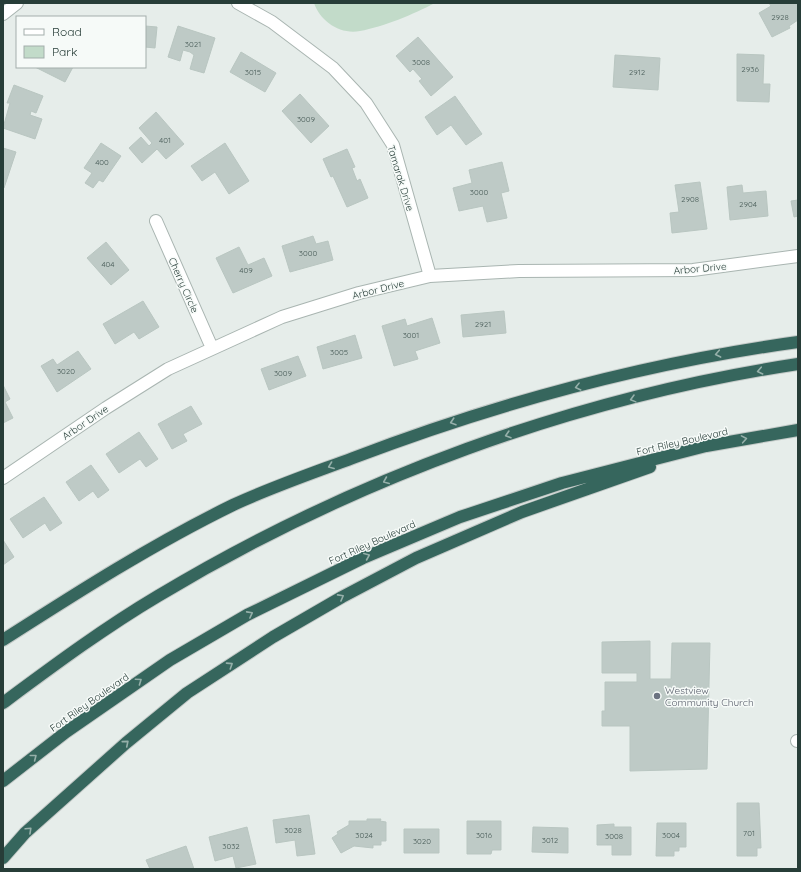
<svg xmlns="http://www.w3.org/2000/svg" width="801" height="872" font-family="Quicksand,sans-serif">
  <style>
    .green { fill: #c2dbc9 }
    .building { fill: #becac6; stroke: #b9c6c1 }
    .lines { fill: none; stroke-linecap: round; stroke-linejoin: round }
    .minor-casing { stroke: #a9b5b1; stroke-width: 14 }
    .highway-casing { stroke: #c3c9c7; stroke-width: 14 }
    .minor { stroke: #fff; stroke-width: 12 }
    .highway { stroke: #36665d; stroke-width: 12 }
    .oneway { stroke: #96b0aa }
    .worship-dot { fill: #6b7280; stroke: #f6faf8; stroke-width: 1.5 }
    .labels { text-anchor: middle; stroke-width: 3; stroke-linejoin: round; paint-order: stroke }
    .number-label { font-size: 8px; fill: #4d605c }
    .street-label { font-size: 10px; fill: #273d38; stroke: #f6faf8 }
    .worship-label { font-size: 10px; fill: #5b616d; stroke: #f6faf8; text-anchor: start }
  </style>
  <rect width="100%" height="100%" fill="#e6edea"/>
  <path class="green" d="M314 3H435C414 14 383 27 360 31 340 35 320 21 314 3Z"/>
  <path class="building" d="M769 3H798V20L789 26 790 28 772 37 759 13 771 6Z
    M145 26 157 27 155 48 145 47Z
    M178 26 215 38 204 73 190 69 194 55 190 52 183 50 180 61 168 57Z
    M418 37 453 77 431 96 419 81 422 79 413 69 410 72 396 56Z
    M241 52 276 73 265 92 230 72Z
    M737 54 764 55 763 84H770L769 102 737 101Z
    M615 55 660 58 658 90 613 87Z
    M35 67H73L65 82Z
    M14 85 43 96 36 113 31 111 30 115 42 119 35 139 3 128 10 103H7Z
    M300 94 329 126 311 143 282 111Z
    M455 96 482 134 466 145 451 125 437 135 425 117Z
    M156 112 184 144 166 159 157 149 142 163 129 148 141 137 149 146 152 143 139 128Z
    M101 143 121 156 103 182 99 180 93 188 85 183 92 173 84 168Z
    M225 143 249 181 229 194 215 172 202 181 191 166Z
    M3 148 16 152 4 188 3 187Z
    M347 149 355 167 352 168 357 181 360 179 368 198 347 207 333 176 331 177 323 159Z
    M502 162 509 191 501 193 507 218 487 222 483 206 459 211 453 188 472 183 469 170Z
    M700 182 707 229 672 233 670 213 679 212 675 185Z
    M742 185 743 193 766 191 768 216 730 220 727 187Z
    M798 200V216L794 217 791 201Z
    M313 236 316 244 328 241 333 260 290 272 282 246Z
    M106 242 129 270 111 285 87 258Z
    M239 247 248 265 264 258 272 276 233 293 216 258Z
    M143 301 159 327 139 339 134 332 115 344 103 324Z
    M504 311 506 333 463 337 461 315Z
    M432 318 440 343 415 351 418 359 394 366 382 326 405 319 407 326Z
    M355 335 362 358 323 369 317 347Z
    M78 351 91 369 57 392 41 366 53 359 57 365Z
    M298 356 306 376 269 390 261 369Z
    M3 385 10 399 5 402 13 418 3 423Z
    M191 406 202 424 183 434 187 441 172 449 158 424Z
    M139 432 158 459 146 467 140 459 119 473 106 454Z
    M91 465 109 490 98 498 93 491 79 501 66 482Z
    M44 497 62 523 50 531 45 523 23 538 10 519Z
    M3 540 14 557 3 565Z
    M650 641V679H671L672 643H710L707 769 630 771V726H602V711H605V682H637V673H602V642Z
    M737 803H759L761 848H757V856H737Z
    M309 815 315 854 297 856 295 840 276 843 273 820Z
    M367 819H381L380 821 386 822V841H381V845H373V848L354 846 341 853 332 838 338 834 337 832 349 825V821H367Z
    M467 821H501V850H492L491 854H467Z
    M657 823H686V847H679V851H674V856H656Z
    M614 824V827H631V855H612V845H597V825Z
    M247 827 256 864 236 868 233 856 215 861 209 837Z
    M533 827 568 828V853L532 852Z
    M404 829H439V853H404Z
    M186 846 194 869H150L146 860Z"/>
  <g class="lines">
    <g class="minor-casing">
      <path id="minor" d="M238 3 272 22 333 68 366 103 393 145 430 276
        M3 14 17 3
        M156 221 212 348
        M3 478 106 408 168 369 282 317 359 293 430 276 519 271 693 270 798 256
        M797 741H798"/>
    </g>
    <g class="highway-casing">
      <path id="highway" d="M3 640C78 592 153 544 233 505 272 487 313 473 353 458 497 403 645 363 798 342
        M3 703C53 666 104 628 158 596 353 479 573 398 798 364
        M3 781 66 732 170 660 247 615 363 558 460 517 562 483 706 446 798 430
        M3 858 25 833 126 743 187 693 273 637 342 597 416 558 522 512 650 467"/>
    </g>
    <use href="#minor" class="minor"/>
    <use href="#highway" class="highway"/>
  </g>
  <defs><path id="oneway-chevron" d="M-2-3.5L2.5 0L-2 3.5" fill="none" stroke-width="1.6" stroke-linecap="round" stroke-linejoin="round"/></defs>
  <g class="oneway">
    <use href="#oneway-chevron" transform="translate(718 354) rotate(169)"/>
    <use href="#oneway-chevron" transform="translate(760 371) rotate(168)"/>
    <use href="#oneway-chevron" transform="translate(578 387) rotate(166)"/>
    <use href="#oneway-chevron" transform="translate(633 399) rotate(165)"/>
    <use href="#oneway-chevron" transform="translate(453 422) rotate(162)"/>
    <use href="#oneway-chevron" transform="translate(508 435) rotate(163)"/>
    <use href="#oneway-chevron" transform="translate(744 439) rotate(-10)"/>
    <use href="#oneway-chevron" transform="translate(331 466) rotate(159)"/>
    <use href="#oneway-chevron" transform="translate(386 481) rotate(157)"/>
    <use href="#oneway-chevron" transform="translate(367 556) rotate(-23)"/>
    <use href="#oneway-chevron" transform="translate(341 597) rotate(-29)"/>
    <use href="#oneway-chevron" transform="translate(250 614) rotate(-28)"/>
    <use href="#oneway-chevron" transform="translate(230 665) rotate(-33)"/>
    <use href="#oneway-chevron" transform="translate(139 681) rotate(-35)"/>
    <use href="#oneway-chevron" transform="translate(126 743) rotate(-40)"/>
    <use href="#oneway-chevron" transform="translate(34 757) rotate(-38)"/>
    <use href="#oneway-chevron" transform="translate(29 830) rotate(-43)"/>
  </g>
  <circle class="worship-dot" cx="657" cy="696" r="4"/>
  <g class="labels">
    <g class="number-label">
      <text x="780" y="20">2928</text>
      <text x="193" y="47">3021</text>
      <text x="421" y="65">3008</text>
      <text x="750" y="72">2936</text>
      <text x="253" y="75">3015</text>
      <text x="637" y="75">2912</text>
      <text x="306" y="122">3009</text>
      <text x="165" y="143">401</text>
      <text x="102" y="165">400</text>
      <text x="479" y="195">3000</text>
      <text x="690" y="202">2908</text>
      <text x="748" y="207">2904</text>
      <text x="308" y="256">3000</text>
      <text x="108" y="267">404</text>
      <text x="246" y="273">409</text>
      <text x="483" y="327">2921</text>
      <text x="411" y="338">3001</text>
      <text x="339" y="355">3005</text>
      <text x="66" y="374">3020</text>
      <text x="283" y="376">3009</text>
      <text x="293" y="833">3028</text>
      <text x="749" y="836">701</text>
      <text x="364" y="838">3024</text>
      <text x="484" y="838">3016</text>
      <text x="671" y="838">3004</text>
      <text x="614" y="839">3008</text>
      <text x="550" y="843">3012</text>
      <text x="422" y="844">3020</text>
      <text x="231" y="849">3032</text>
    </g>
    <g class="street-label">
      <text transform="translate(401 178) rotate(73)" y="4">Tamarak Drive</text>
      <text transform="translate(700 268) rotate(-5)" y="4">Arbor Drive</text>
      <text transform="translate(184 285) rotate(66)" y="4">Cherry Circle</text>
      <text transform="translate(378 289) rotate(-14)" y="4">Arbor Drive</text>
      <text transform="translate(85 422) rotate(-34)" y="4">Arbor Drive</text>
      <text transform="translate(682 441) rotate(-13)" y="4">Fort Riley Boulevard</text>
      <text transform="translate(372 542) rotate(-24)" y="4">Fort Riley Boulevard</text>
      <text transform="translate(89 702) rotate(-35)" y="4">Fort Riley Boulevard</text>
    </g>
    <g class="worship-label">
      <text x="665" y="694">Westview<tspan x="665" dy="12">Community Church</tspan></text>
    </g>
  </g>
  <rect width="801" height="872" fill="none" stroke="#273d38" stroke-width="8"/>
  <rect x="16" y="16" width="130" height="52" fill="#f6faf8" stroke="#a3aeab"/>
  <rect x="24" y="29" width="20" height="6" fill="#ffffff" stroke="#a3aeab"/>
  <text x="52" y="36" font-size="12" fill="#273d38">Road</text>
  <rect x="24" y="46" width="20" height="12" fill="#c2dbc9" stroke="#a3aeab"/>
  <text x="52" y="56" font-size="12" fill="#273d38">Park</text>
</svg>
